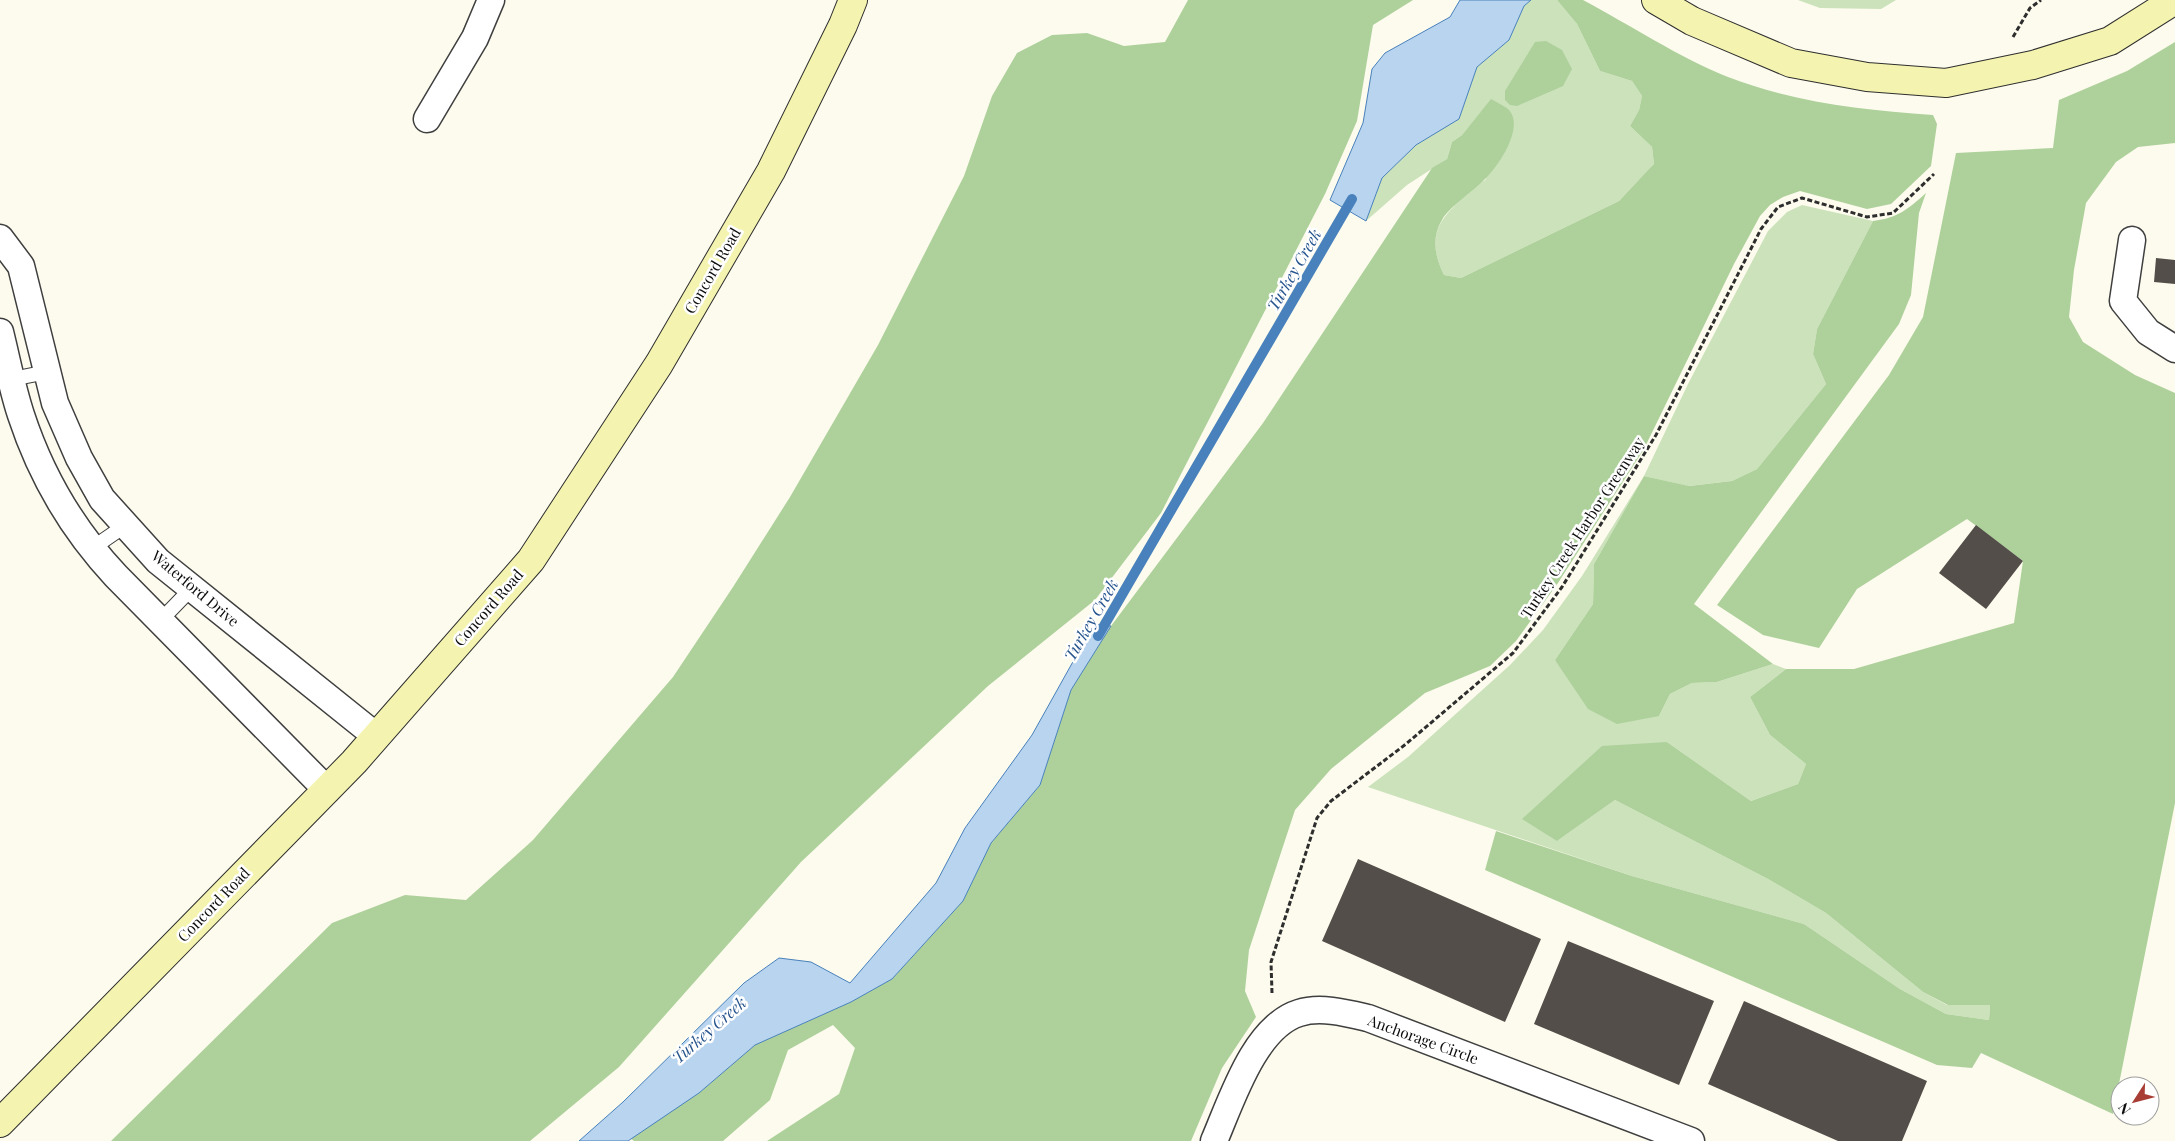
<svg xmlns="http://www.w3.org/2000/svg" width="2175" height="1141" font-family="'Playfair Display',serif">
  <style>
    .green { fill: #cbe2bb }
    .forest { fill: #aed19c }
    .water { fill: #b8d4ee; stroke: #4881bb }
    .lines { fill: none; stroke-linecap: round; stroke-linejoin: round }
    .stream { stroke: #4881bb; stroke-width: 10 }
    .building { fill: #534e4a }
    .lane-casing { stroke: #3f3f3f; stroke-width: 16 }
    .street-casing { stroke: #3f3f3f; stroke-width: 29 }
    .secondary-casing { stroke: #2e2e2e; stroke-width: 30 }
    .path { stroke: #2e2e2e; stroke-width: 3; stroke-dasharray: 5 2.5; stroke-linecap: butt }
    .lane { stroke: #fff; stroke-width: 14 }
    .street { stroke: #fff; stroke-width: 26 }
    .secondary { stroke: #f4f4b0; stroke-width: 28 }
    .labels { text-anchor: middle; stroke-width: 5; stroke-linejoin: round; paint-order: stroke }
    .street-label { font-size: 15px; fill: #0c0c0c; stroke: #fff }
    .water-label { font-size: 16px; font-style: italic; fill: #26548d; stroke: #fff }
  </style>
  <rect width="100%" height="100%" fill="#fdfbed"/>
  <path class="green" d="M1531 0H1557L1577 24 1600 71 1632 81 1642 96 1639 110 1630 126 1652 147 1654 164 1619 201 1461 278 1444 275C1419 225 1453 208 1486 179L1491 100 1462 135 1452 142 1447 159 1407 185 1366 221 1382 178 1416 145 1459 119 1477 67 1509 40 1524 6Z
    M1798 0H1896L1881 9 1820 8Z
    M1802 205 1873 221 1817 329 1813 354 1826 384 1757 469 1732 481 1688 486 1644 476 1594 564 1593 604 1555 660 1659 716 1670 694 1692 683 1717 682 1773 664 1786 669 1750 697 1770 735 1806 764 1798 784 1751 801 1667 742 1557 841 1615 800 1768 879 1826 913 1923 992 1947 1005H1990L1989 1020 1946 1014 1900 989 1804 924 1632 876 1368 787 1408 757 1510 665 1543 630 1582 576 1644 476 1688 384 1768 231 1787 212Z"/>
  <path class="forest" d="M1188 0H1413L1373 25 1357 121 1325 194 1161 513 1095 600 988 686 801 862 619 1067 530 1141H111L332 923 405 895 466 900 533 840 673 677 733 587 790 497 878 345 964 176 992 96 1017 53 1052 35 1087 33 1124 46 1165 42Z
    M1557 0H1583C1630 25 1680 58 1728 77 1796 103 1861 110 1933 115L1937 124 1931 166 1891 204 1867 209 1800 191 1783 197 1770 205 1760 216 1734 264 1644 449 1558 583 1516 641 1490 666 1425 693 1331 769 1295 810 1249 950 1245 991 1256 1017 1222 1068 1191 1141H767L839 1094 855 1048 833 1025 788 1050 770 1100 723 1141H634L630 1138 699 1093 755 1045 851 1002 892 979 963 901 991 843 1040 785 1071 690 1111 626 1263 423 1432 168 1447 159 1452 142 1462 135 1491 99C1496 102 1503 105 1508 109 1526 126 1498 167 1484 180 1474 191 1448 208 1442 220 1431 238 1435 257 1444 275L1461 278 1619 201 1650 168 1654 164 1652 147 1630 126 1639 110 1642 96 1632 81 1600 71 1577 24Z
    M1546 41 1562 50 1572 69 1563 86 1517 106 1510 105 1505 100V91L1535 42Z
    M2175 42V143L2138 147 2116 162 2086 203 2074 270 2069 317 2083 342 2135 375 2175 393V803L2113 1114 1981 1053 1972 1068 1937 1065 1485 870 1496 831 1632 876 1804 924 1900 989 1946 1014 1989 1020 1990 1005H1948L1923 992 1826 913 1768 879 1615 800 1557 841 1522 819 1602 746 1667 742 1751 801 1798 784 1806 764 1770 735 1750 697 1786 669H1854L2014 623 2023 561 1967 519 1857 589 1819 648 1763 635 1717 605 1889 375 1923 317 1956 153 2053 148 2059 100 2127 71Z
    M1926 193 1919 213 1911 295 1899 324 1694 604 1773 664 1717 682 1692 683 1670 694 1659 716 1617 724 1588 709 1555 660 1593 604 1594 564 1644 476 1689 486 1732 481 1757 469 1826 384 1813 354 1817 329 1873 221C1898 218 1908 209 1926 193Z"/>
  <path class="water" d="M1460 0H1531L1524 6 1509 40 1477 67 1459 119 1416 145 1382 178 1366 221 1330 200 1363 123 1372 69 1385 53 1450 17Z
    M1094 624 1111 626 1071 690 1040 785 991 843 963 901 892 979 851 1002 755 1045 699 1093 628 1141H579L623 1102 744 983 779 958 811 962 850 983 936 883 965 828 1032 735Z"/>
  <g class="lines">
    <path class="stream" d="M1098 636 1352 199"/>
  </g>
  <path class="building" d="M2156 258 2175 260V284L2154 282Z
    M1976 525 2023 561 1986 609 1939 573Z
    M1358 859 1541 939 1505 1022 1322 941Z
    M1568 941 1714 1001 1679 1085 1534 1024Z
    M1744 1001 1927 1081 1902 1141H1838L1708 1084Z"/>
  <g class="lines">
    <g class="lane-casing">
      <path id="lane" d="M12 379 47 372
        M91 549 126 525
        M160 621 192 588"/>
    </g>
    <g class="street-casing">
      <path id="street" d="M427 119 475 38 491 0
        M0 238 21 266 55 403 79 458 102 499 158 561 376 736
        M2132 240 2123 301 2148 332 2175 349
        M0 332C7 360 12 388 21 415 41 476 72 529 116 576L327 790
        M1214 1141C1231 1102 1254 1027 1299 1013 1320 1006 1347 1013 1368 1018L1691 1141"/>
    </g>
    <g class="secondary-casing">
      <path id="secondary" d="M1656 0 1692 21 1791 63 1867 77 1946 83 2033 65 2110 41 2175 0
        M0 1123 354 762 531 560 659 364 771 171 843 25 853 0"/>
    </g>
    <path class="path" d="M2013 37 2030 8 2041 0
      M1272 993 1271 962 1317 818 1331 801 1406 744 1513 653 1562 587 1656 435 1761 229 1778 207 1802 198 1867 217 1893 213 1934 174"/>
    <use href="#lane" class="lane"/>
    <use href="#street" class="street"/>
    <use href="#secondary" class="secondary"/>
  </g>
  <g class="labels">
    <g class="street-label">
      <text transform="translate(713 271) rotate(-60)" y="5">Concord Road</text>
      <text transform="translate(1583 528) rotate(-57)" y="5">Turkey Creek Harbor Greenway</text>
      <text transform="translate(195 589) rotate(40)" y="5">Waterford Drive</text>
      <text transform="translate(489 608) rotate(-49)" y="5">Concord Road</text>
      <text transform="translate(214 905) rotate(-46)" y="5">Concord Road</text>
      <text transform="translate(1423 1040) rotate(20)" y="5">Anchorage Circle</text>
    </g>
    <g class="water-label">
      <text transform="translate(1294 270) rotate(-60)" y="6">Turkey Creek</text>
      <text transform="translate(1091 620) rotate(-60)" y="6">Turkey Creek</text>
      <text transform="translate(709 1030) rotate(-41)" y="6">Turkey Creek</text>
    </g>
  </g>
  <g transform="translate(2135 1101) rotate(234)"><circle r="24" fill="#ffffff" stroke="#9e9e9e"/>
  <path d="M0-4L9 19L0 12L-9 19Z" fill="#a93e36"/>
  <text y="-8" font-size="14" font-weight="bold" text-anchor="middle" fill="#0c0c0c">N</text>
  </g>
</svg>
